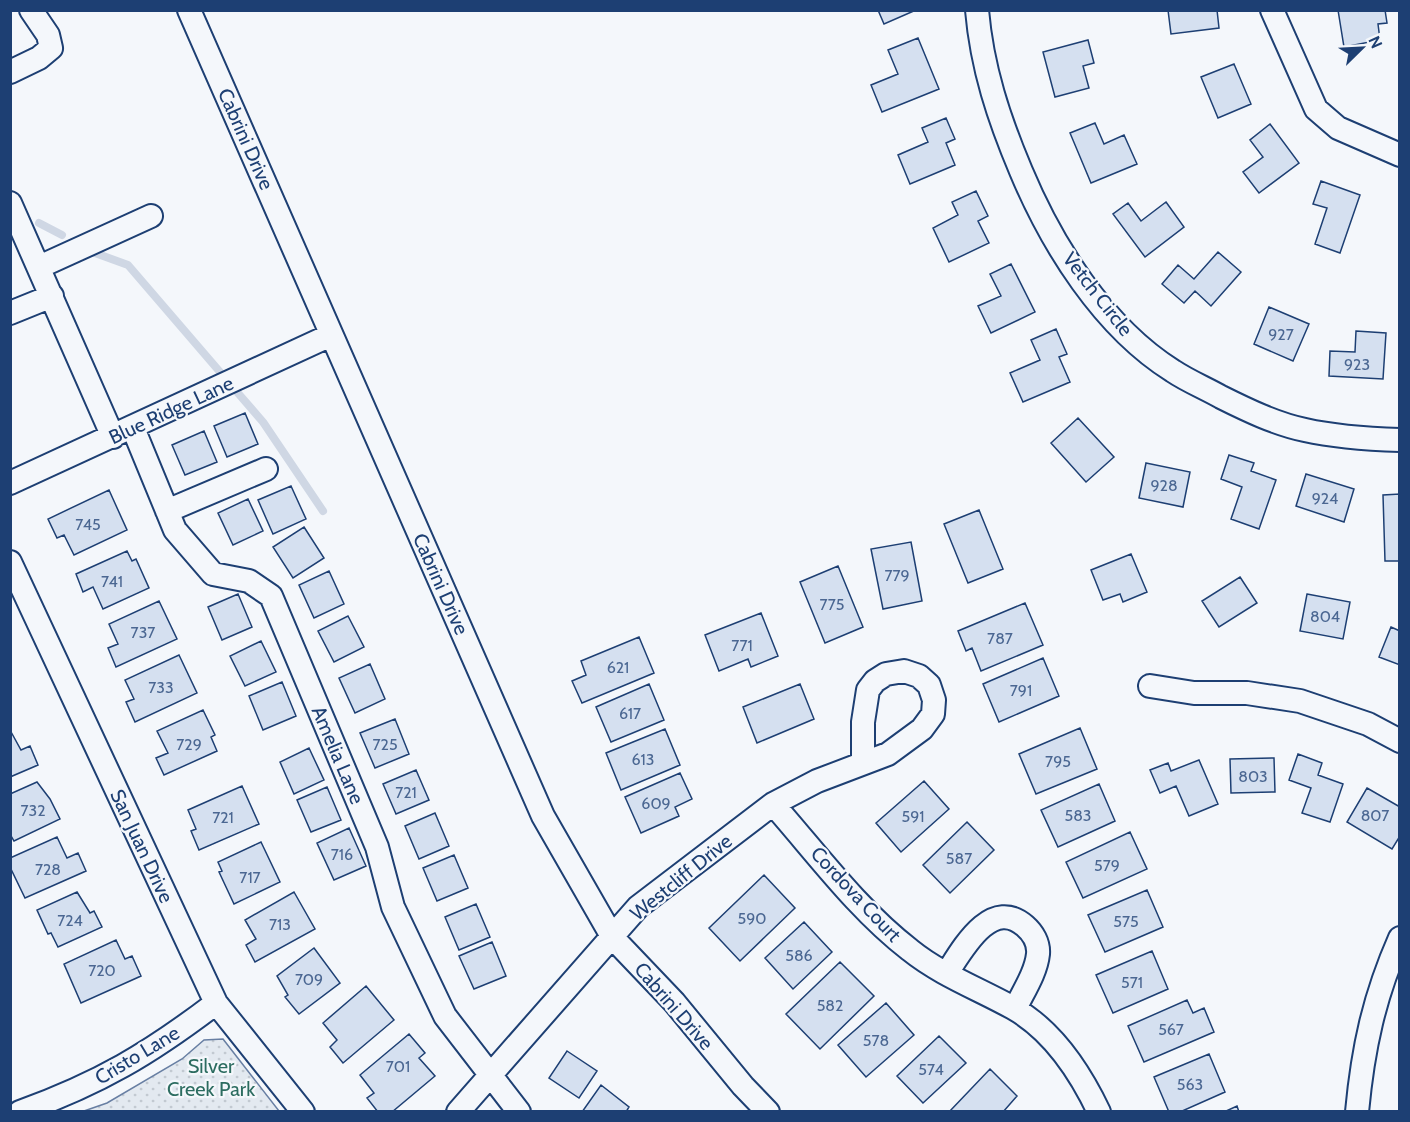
<svg xmlns="http://www.w3.org/2000/svg" width="1410" height="1122" font-family="Cabin,sans-serif">
  <style>
    .park { fill: url(#park-dots); stroke: #687fa3; stroke-width: 1.5 }
    .lines { fill: none; stroke-linecap: round; stroke-linejoin: round }
    .stream { stroke: #cfd7e4; stroke-width: 8 }
    .building { fill: #d5e0f0; stroke: #1d3f73; stroke-width: 1.5 }
    .minor-casing { stroke: #1d3f73; stroke-width: 26 }
    .minor { stroke: #f4f7fb; stroke-width: 22 }
    .labels { text-anchor: middle; stroke-width: 4.5; stroke-linejoin: round; paint-order: stroke }
    .number-label { font-size: 16px; fill: #4b6792 }
    .street-label { font-size: 20px; fill: #1d3f73; stroke: #f4f7fb }
    .park-label { font-size: 20px; fill: #2c6c60; stroke: #f4f7fb }
  </style>
  <defs>
    <pattern id="park-dots" width="8" height="8" patternUnits="userSpaceOnUse" patternTransform="scale(1.5)"><rect width="8" height="8" fill="#e3e9f0"/><path d="M2 2h.1M6 6h.1" fill="none" stroke="#c2c9d1" stroke-width="1.8" stroke-linecap="round"/></pattern>
  </defs>
  <rect width="100%" height="100%" fill="#f4f7fb"/>
  <path class="park" d="M223 1039 279 1111H84L107 1103 182 1059 204 1040Z"/>
  <g class="lines">
    <path class="stream" d="M39 223 62 235
      M95 253 128 265 220 372
      M237 392 263 422 323 511"/>
  </g>
  <path class="building" d="M878 10H916L884 24Z
    M1168 10H1217L1219 28 1171 34Z
    M1338 10H1385L1387 23 1378 24 1380 40 1344 47Z
    M918 38 939 89 882 112 871 85 898 74 888 50Z
    M1088 40 1094 63 1083 66 1089 88 1055 97 1043 52Z
    M1234 64 1251 104 1218 118 1201 77Z
    M946 118 955 139 946 143 955 165 910 184 898 155 928 142 922 128Z
    M1095 123 1104 144 1124 135 1137 164 1091 183 1070 133Z
    M1270 124 1299 163 1259 193 1243 172 1263 157 1250 140Z
    M1321 181 1360 195 1340 253 1315 244 1327 208 1313 204Z
    M976 191 988 216 978 221 989 243 949 262 933 228 958 215 952 202Z
    M1166 202 1184 227 1145 257 1113 214 1128 203 1141 221Z
    M1218 252 1241 272 1211 306 1195 291 1184 303 1162 284 1178 265 1194 279Z
    M1011 264 1035 312 991 333 978 306 1001 296 990 274Z
    M1269 307 1309 324 1293 361 1254 344Z
    M1056 329 1067 354 1059 357 1070 382 1023 402 1010 373 1040 360 1031 340Z
    M1356 331 1386 333 1383 379 1329 376 1330 351 1355 352Z
    M245 413 258 444 227 457 214 426Z
    M1078 418 1114 457 1086 482 1051 443Z
    M204 431 217 462 185 475 172 445Z
    M1229 455 1254 463 1251 471 1276 480 1259 529 1231 519 1242 487 1221 479Z
    M1146 463 1190 472 1183 507 1139 498Z
    M1306 474 1354 489 1344 522 1296 506Z
    M291 486 306 519 273 534 258 500Z
    M109 490 127 530 74 555 64 535 57 538 48 519Z
    M1400 494V561H1385L1383 495Z
    M248 499 263 531 233 545 218 513Z
    M979 510 1003 569 968 583 944 524Z
    M304 527 324 558 293 578 273 547Z
    M911 542 922 601 883 609 871 549Z
    M127 551 132 561 136 559 149 588 103 609 93 587 83 592 76 574Z
    M1131 554 1147 592 1123 602 1120 594 1103 600 1091 570Z
    M838 566 863 627 825 643 800 582Z
    M329 571 344 604 314 618 299 585Z
    M1240 577 1257 603 1219 627 1202 601Z
    M238 594 252 627 222 640 208 607Z
    M1307 594 1350 602 1343 639 1300 631Z
    M159 601 177 639 116 667 108 648 118 644 109 624Z
    M1025 603 1043 645 981 671 972 648 966 651 958 631Z
    M761 613 778 656 751 667 748 659 719 671 705 635Z
    M348 616 364 647 334 662 318 631Z
    M1391 627 1400 631V665L1379 657Z
    M639 637 654 673 582 703 572 681 586 675 581 661Z
    M261 641 276 672 245 686 230 656Z
    M179 655 197 693 135 722 126 702 134 699 125 680Z
    M1043 658 1059 696 999 722 983 684Z
    M370 664 385 699 355 713 339 678Z
    M282 682 296 716 263 730 249 696Z
    M649 684 664 720 611 742 596 707Z
    M800 684 814 719 757 743 743 707Z
    M203 710 215 735 211 737 217 751 164 775 156 758 168 753 157 731Z
    M395 719 409 754 375 768 360 733Z
    M1080 728 1097 769 1036 794 1019 754Z
    M665 729 680 765 621 790 606 753Z
    M10 730 21 750 30 746 38 765 10 777Z
    M309 748 324 780 294 794 280 762Z
    M1298 754 1322 763 1318 775 1343 784 1330 822 1302 813 1311 788 1289 780Z
    M1274 758 1275 792 1231 793 1230 759Z
    M1199 760 1218 804 1189 816 1176 786 1160 793 1150 770 1168 763 1171 771Z
    M416 770 429 800 396 814 383 784Z
    M680 773 692 799 675 807 679 816 641 833 625 797Z
    M924 781 949 809 901 852 876 823Z
    M37 782 50 799 60 819 14 841 10 834V794Z
    M1099 784 1115 821 1058 847 1041 810Z
    M242 786 259 824 199 850 191 831 196 829 188 810Z
    M327 787 341 820 311 832 297 800Z
    M1367 788 1400 807V836L1392 849 1347 822Z
    M435 813 449 846 419 859 405 826Z
    M967 822 994 850 950 893 923 865Z
    M349 828 366 866 334 880 317 843Z
    M1130 832 1147 869 1083 898 1066 862Z
    M57 837 67 858 78 853 86 871 25 898 10 867V858Z
    M261 842 280 882 234 904 219 872 222 871 218 862Z
    M454 855 468 888 437 901 423 868Z
    M764 875 795 908 740 961 709 928Z
    M1147 890 1163 927 1105 952 1088 915Z
    M77 892 90 913 94 911 102 927 58 947 51 933 48 934 37 910Z
    M294 892 315 929 255 962 246 945 256 939 245 920Z
    M476 904 490 937 459 950 445 917Z
    M804 922 832 952 793 989 765 958Z
    M116 940 125 959 132 956 141 976 81 1003 64 964Z
    M492 942 506 976 474 989 459 956Z
    M314 948 340 983 299 1014 285 997 288 995 277 976Z
    M1152 951 1168 989 1113 1013 1096 975Z
    M840 962 874 996 820 1049 786 1014Z
    M366 986 394 1020 343 1063 330 1047 337 1040 323 1023Z
    M1187 1000 1193 1013 1204 1008 1214 1032 1144 1062 1128 1026Z
    M886 1003 914 1035 866 1077 838 1045Z
    M409 1034 425 1053 419 1058 435 1076 392 1112H378L367 1098 374 1093 360 1075Z
    M939 1036 966 1063 923 1103 897 1076Z
    M567 1051 597 1071 579 1098 549 1078Z
    M1209 1054 1225 1092 1180 1112H1169L1154 1077Z
    M990 1069 1017 1096 1003 1112H949Z
    M601 1085 629 1107 626 1112H582Z
    M1237 1106 1239 1112H1224Z"/>
  <g class="lines">
    <g class="minor-casing">
      <path id="minor" d="M189 10 543 816 613 938 674 1002 743 1086 768 1112
        M977 10C982 68 999 119 1021 171 1052 245 1103 327 1173 371 1188 381 1205 388 1221 397 1247 410 1276 424 1305 430 1336 437 1368 439 1400 440
        M1272 10 1316 109 1338 128 1400 155
        M10 72 39 58 51 48 48 35 31 10
        M10 203 113 437
        M39 267 151 216
        M10 313 52 296
        M133 428 175 530 213 574 249 581 271 596 377 847 393 907 445 1016 519 1112
        M10 483 331 335
        M167 511 266 469
        M10 562 216 1003 303 1112
        M1150 686 1194 693H1247L1300 701 1368 724 1400 741
        M773 804C817 854 858 910 910 950 941 975 979 989 1013 1008 1052 1030 1080 1072 1099 1112
        M947 973C962 950 991 896 1025 926 1033 933 1039 943 1038 954 1036 973 1023 992 1015 1009
        M20 1112C100 1083 149 1054 216 1003
        M458 1112 638 907 773 804 817 781 888 754 922 729 933 714 934 700 929 685 919 676 904 671 886 674 875 681 868 690 863 722V762
        M1357 1112C1363 1048 1374 997 1400 938"/>
    </g>
    <use href="#minor" class="minor"/>
  </g>
  <g class="labels">
    <g class="number-label">
      <text x="1281" y="340">927</text>
      <text x="1357" y="370">923</text>
      <text x="1164" y="491">928</text>
      <text x="1325" y="504">924</text>
      <text x="88" y="530">745</text>
      <text x="897" y="581">779</text>
      <text x="112" y="587">741</text>
      <text x="832" y="610">775</text>
      <text x="1325" y="622">804</text>
      <text x="143" y="638">737</text>
      <text x="1000" y="644">787</text>
      <text x="742" y="651">771</text>
      <text x="618" y="673">621</text>
      <text x="161" y="693">733</text>
      <text x="1021" y="696">791</text>
      <text x="630" y="719">617</text>
      <text x="189" y="750">729</text>
      <text x="385" y="750">725</text>
      <text x="643" y="765">613</text>
      <text x="1058" y="767">795</text>
      <text x="1253" y="782">803</text>
      <text x="406" y="798">721</text>
      <text x="656" y="809">609</text>
      <text x="33" y="816">732</text>
      <text x="1078" y="821">583</text>
      <text x="1375" y="821">807</text>
      <text x="913" y="822">591</text>
      <text x="223" y="823">721</text>
      <text x="342" y="860">716</text>
      <text x="959" y="864">587</text>
      <text x="1107" y="871">579</text>
      <text x="48" y="875">728</text>
      <text x="250" y="883">717</text>
      <text x="752" y="924">590</text>
      <text x="70" y="926">724</text>
      <text x="1126" y="927">575</text>
      <text x="280" y="930">713</text>
      <text x="799" y="961">586</text>
      <text x="102" y="976">720</text>
      <text x="309" y="985">709</text>
      <text x="1132" y="988">571</text>
      <text x="830" y="1011">582</text>
      <text x="1171" y="1035">567</text>
      <text x="876" y="1046">578</text>
      <text x="398" y="1072">701</text>
      <text x="931" y="1075">574</text>
      <text x="1190" y="1090">563</text>
    </g>
    <g class="street-label">
      <text transform="translate(246 139) rotate(66)" y="7">Cabrini Drive</text>
      <text transform="translate(1098 294) rotate(52)" y="7">Vetch Circle</text>
      <text transform="translate(171 410) rotate(-25)" y="7">Blue Ridge Lane</text>
      <text transform="translate(441 584) rotate(66)" y="7">Cabrini Drive</text>
      <text transform="translate(338 755) rotate(67)" y="7">Amelia Lane</text>
      <text transform="translate(142 846) rotate(65)" y="7">San Juan Drive</text>
      <text transform="translate(681 877) rotate(-39)" y="7">Westcliff Drive</text>
      <text transform="translate(856 894) rotate(47)" y="7">Cordova Court</text>
      <text transform="translate(674 1006) rotate(49)" y="7">Cabrini Drive</text>
      <text transform="translate(137 1055) rotate(-31)" y="7">Cristo Lane</text>
    </g>
    <g class="park-label">
      <text x="211" y="1073">Silver<tspan x="211" dy="23">Creek Park</tspan></text>
    </g>
  </g>
  <rect width="1410" height="1122" fill="none" stroke="#1d3f73" stroke-width="24"/>
  <g transform="translate(1362 48) rotate(66)" stroke="#f4f7fb" stroke-width="4.5" paint-order="stroke">
  <path d="M0-4.5L10 22L0 15L-10 22Z" fill="#1d3f73"/>
  <text y="-9" font-size="16" font-weight="bold" text-anchor="middle" fill="#1d3f73">N</text>
  </g>
</svg>
